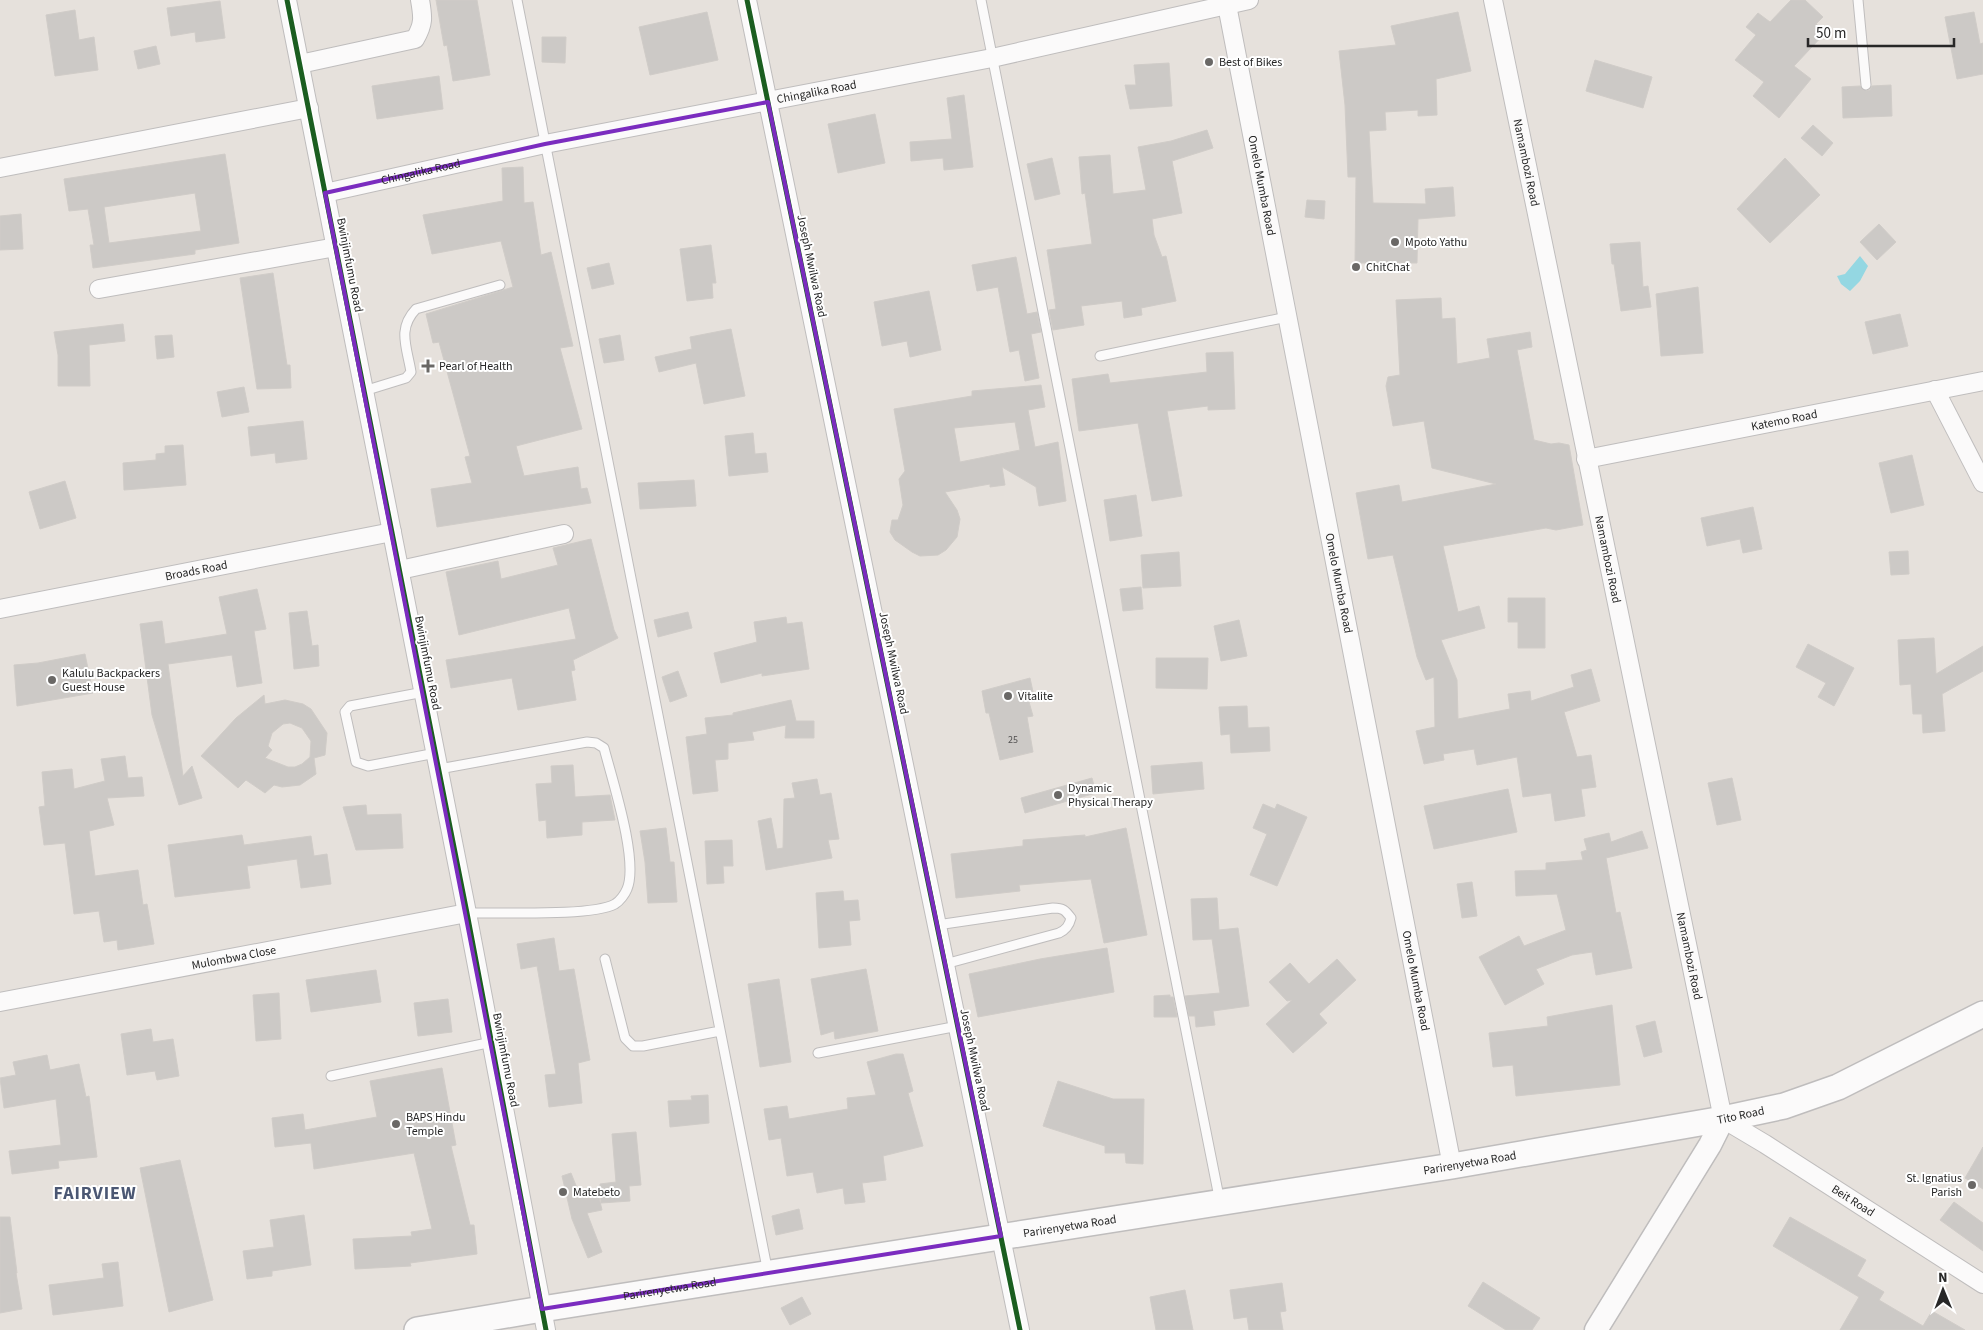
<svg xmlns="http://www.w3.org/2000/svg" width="1983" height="1330" font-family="'Source Sans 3',sans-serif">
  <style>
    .water { fill: #94d7e2 }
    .building { fill: #ccc9c6; stroke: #d0ccc8; fill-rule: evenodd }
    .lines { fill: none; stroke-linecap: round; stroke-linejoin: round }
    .service-casing { stroke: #bfbdbd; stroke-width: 11 }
    .minor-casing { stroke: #bfbdbd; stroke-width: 20 }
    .tertiary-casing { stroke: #bfbdbd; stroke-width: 25 }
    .secondary-casing { stroke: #bfbdbd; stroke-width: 28 }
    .service { stroke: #fbfafa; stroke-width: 9 }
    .minor { stroke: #fbfafa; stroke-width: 18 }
    .tertiary { stroke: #fbfafa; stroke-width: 22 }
    .secondary { stroke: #fbfafa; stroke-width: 25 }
    .cycleway-casing { stroke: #fff; stroke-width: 8 }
    .cycleway { stroke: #1b5e20; stroke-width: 5 }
    .marked { fill: none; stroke: #7b2cbf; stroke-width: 4; stroke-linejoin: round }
    .poi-dot { fill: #6a6866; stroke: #fff; stroke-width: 2 }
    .labels { text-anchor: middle; stroke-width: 4; stroke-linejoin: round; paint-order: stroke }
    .number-label { font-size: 10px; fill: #515050 }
    .poi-label { font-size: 12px; fill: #272727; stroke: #fff; text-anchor: start }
    .street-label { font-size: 12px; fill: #272727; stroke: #fff }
    .district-label { font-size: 18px; font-weight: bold; letter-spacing: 1px; fill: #4b5773; stroke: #fff }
  </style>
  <rect width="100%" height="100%" fill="#e6e1dc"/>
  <path class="water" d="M1860 256 1868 266 1860 281 1850 291 1841 284 1837 276 1845 274Z"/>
  <path class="building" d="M436 0H477L490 75 453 81 447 45 444 46Z
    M1791 0H1805L1823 17 1816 24 1826 32 1794 66 1811 79 1779 118 1753 96 1764 82 1735 60 1756 35 1746 27 1758 13 1770 22Z
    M220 1 225 38 196 42 195 32 171 36 167 8Z
    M75 10 79 40 94 37 98 70 55 76 46 15Z
    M707 12 718 60 650 75 639 27Z
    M1458 12 1471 71 1436 79 1437 115 1418 116V110L1385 112 1386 130 1369 131 1373 203 1426 204 1425 189 1453 187 1455 216 1418 219 1417 263H1355L1356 177H1348L1345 105 1339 51 1396 45 1391 26Z
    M1974 12 1980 44 1983 43V74L1957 79 1945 17Z
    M542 37H566L565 63 542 62Z
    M156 46 160 64 138 69 134 51Z
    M1595 60 1652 77 1643 108 1586 91Z
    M1169 63 1172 106 1130 109 1125 85H1136L1134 65Z
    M439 76 443 109 377 119 372 86Z
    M1891 85 1892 116 1843 118 1842 87 1860 86 1866 91 1870 90 1872 86Z
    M964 95 973 167 944 170 943 158 911 161 910 142 952 139 947 98Z
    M875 114 885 163 838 173 828 124Z
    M1813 125 1833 143 1822 156 1801 138Z
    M1207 130 1213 148 1172 161 1182 213 1152 219 1154 235 1162 257 1166 256 1176 301 1141 308 1142 315 1124 318 1122 301 1081 306 1084 325 1053 330 1049 310 1056 309 1047 250 1092 244 1085 193 1082 194 1079 157 1110 155 1113 194 1146 190 1138 147 1171 141Z
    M225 154 239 243 195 250V254L93 268 90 245H94L88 209 69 211 64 179ZM195 193 201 231 109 243 104 207Z
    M1052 158 1060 194 1035 200 1027 164Z
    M1785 158 1820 195 1770 243 1737 209Z
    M523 167 524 203 533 202 541 255 551 252 573 346 560 348 582 429 516 446 524 476 578 467 581 489 587 488 591 503 437 527 431 489 472 483 465 457 470 456 439 342 433 343 426 314 513 287 501 241 432 254 423 215 503 201 502 168Z
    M1307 200 1325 201 1324 219 1305 217Z
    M21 214 23 249 0 250V216Z
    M1879 224 1896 242 1877 260 1860 242Z
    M1640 242 1643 287 1648 286 1651 307 1621 311 1614 264H1612L1610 244Z
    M711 245 716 283H712L713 298 687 301 680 249Z
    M1016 257 1027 314 1037 312 1041 332 1031 334 1039 378 1025 381 1019 350 1010 352 998 287 977 291 972 265Z
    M609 263 614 284 592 289 587 268Z
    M273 273 287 365H290L291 388 257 389 240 278Z
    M1698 287 1703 353 1661 356 1656 294Z
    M929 291 941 350 910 357 907 341 882 346 874 302Z
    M1441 298 1442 319 1455 318 1457 364 1490 358 1487 339 1530 332 1532 347 1517 350 1534 440 1551 444 1559 443 1569 445 1583 525 1556 530 1546 528 1443 546 1458 612 1479 606 1485 628 1441 640 1457 680 1458 719 1510 709 1508 694 1530 691 1531 701 1574 687 1571 675 1591 669 1600 701 1564 712 1577 757 1591 755 1596 787 1581 789 1585 816 1555 821 1551 793 1523 797 1517 757 1477 765 1474 749 1443 754 1444 760 1424 764 1416 731 1435 727 1434 677 1426 680 1417 657 1393 555 1368 559 1356 493 1399 485 1402 502 1496 484 1432 468 1424 421 1393 426 1386 386 1388 377 1400 375 1396 300Z
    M1900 314 1908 346 1873 354 1865 322Z
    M123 324 125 341 89 345 90 386H58V355L54 332Z
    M731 329 745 396 704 404 696 363 659 372 655 357 692 349 690 337Z
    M172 335 174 357 157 359 155 336Z
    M620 335 624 360 604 363 599 339Z
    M1233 352 1235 409 1208 410V406L1167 411 1182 496 1152 501 1138 423 1079 431 1072 379 1108 374 1110 383 1207 372 1206 353Z
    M1041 385 1045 407 1028 410 1035 447 1058 442 1066 501 1039 506 1036 487 1002 467 1005 485 990 487V484L945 492 957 510 960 519 957 537 946 550 938 555 920 556 912 552 895 540 890 532 892 520H898L903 505 899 479 905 471 894 409 972 396V391ZM1015 422 1020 450 960 462 954 428Z
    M244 387 249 412 222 417 217 392Z
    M303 421 307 459 276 463 275 453 251 456 248 427Z
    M753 433 755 454 766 453 768 472 729 476 725 436Z
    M183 445 186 485 124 490 123 463 156 460V454L165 453V446Z
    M1912 455 1924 505 1891 513 1879 463Z
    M694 480 696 506 640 509 638 483Z
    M65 481 76 518 40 529 29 492Z
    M1136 495 1142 536 1110 541 1104 500Z
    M1753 507 1762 549 1743 553 1740 539 1707 546 1701 518Z
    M591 539 614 630 618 638 573 660 575 670 571 671 576 700 518 710 512 678 451 688 446 660 576 639 569 608 459 635 446 572 498 561 501 579 558 565 553 548Z
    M1908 551 1909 574 1891 575 1889 552Z
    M1179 552 1181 586 1143 588 1141 555Z
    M1141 587 1143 609 1123 611 1120 589Z
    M257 589 266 629 254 631 262 683 237 687 232 655 168 664 183 776 192 766 202 798 179 805 152 715 140 624 162 621 165 644 227 634 219 597Z
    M1508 598H1545V648H1518V622H1508Z
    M307 611 312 646 318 645 319 666 294 669 289 613Z
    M688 612 692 628 658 637 654 620Z
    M786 617 787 624 802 622 809 669 762 676V673L721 683 714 653 757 642 754 622Z
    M1239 620 1247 656 1221 661 1214 626Z
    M1934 638 1936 674 1983 646V671L1942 694 1945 731 1923 733 1922 714H1913L1911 684 1900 685 1898 640Z
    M1808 644 1854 668 1834 706 1818 697 1826 683 1796 667Z
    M85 654 93 693 17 706 14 665 38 663Z
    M1156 658H1208L1207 689 1156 688Z
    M678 671 687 696 670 702 662 677Z
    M1030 678 1035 701 1029 702 1033 716 1027 717 1033 752 1000 760 989 713H986L982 691Z
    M264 695 265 704 285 700 303 704 311 709 327 733 325 755 314 758 316 774 300 785 282 787 274 785 265 793 246 780 238 788 201 756 236 718ZM290 723 302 728 311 741 310 757 302 764 295 767H288L265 758 272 750 268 746 272 733 283 724Z
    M791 700 796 721H814V738H785L786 725 752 732 754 740 728 743V759L715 760 718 791 693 794 686 737 707 734 705 718 733 715V713Z
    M1247 706 1248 728 1269 727 1270 751 1231 753 1230 734 1221 735 1219 707Z
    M125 756 128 778 142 777 144 796 107 798 114 825 89 831 95 876 138 870 143 905 147 904 154 944 118 950 117 940 104 942 99 911 74 914 65 843 44 845 39 807 45 806 42 772 72 769 74 789 105 781 101 759Z
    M1202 762 1204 789 1153 794 1151 766Z
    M573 765 575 797 610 795 615 820 582 822V835L547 838 546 820 539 821 536 784 552 783 551 766Z
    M1092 778 1096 793 1025 813 1021 798Z
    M1732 778 1741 820 1717 825 1708 783Z
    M817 779 820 795 831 793 839 839 828 840 832 858 766 870 758 821 771 818 777 849 783 848 784 799 795 798 792 783Z
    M1508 789 1517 832 1434 849 1424 806Z
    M1263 804 1275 809 1277 804 1307 817 1277 886 1250 875 1267 834 1253 828Z
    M366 805 367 815 401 814 403 848 356 850 343 807Z
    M666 828 670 862H674L677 902 648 903 645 862 640 831Z
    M1126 828 1147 935 1104 943 1091 879 1019 885 1020 891 956 898 951 854 1023 846V840L1085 835V837Z
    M1642 831 1648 848 1606 858 1616 913 1620 912 1632 968 1596 975 1592 952 1572 955 1536 969 1544 984 1505 1005 1479 957 1519 936 1524 946 1566 930 1557 894 1516 896 1515 871 1546 870V863L1583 860 1581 852 1587 850 1584 839 1609 833 1611 842Z
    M242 835 244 845 311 836 314 856 327 854 331 884 301 888 297 859 247 866 250 888 175 897 168 845Z
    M732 840 733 866H723L724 883 707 884 705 841Z
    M1472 882 1477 916 1462 918 1457 884Z
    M843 891 844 901 858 900 860 920 849 921 851 945 819 948 816 893Z
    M1217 898 1219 930 1238 928 1249 1006 1213 1011 1215 1025 1196 1027 1195 1016H1189L1185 996 1220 993 1212 939 1193 940 1191 899Z
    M554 938 559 971 574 969 590 1060 578 1063 582 1103 549 1107 545 1075 556 1074 537 966 521 969 517 944Z
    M1107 948 1114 992 978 1017 969 974 1040 959Z
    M1337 959 1356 980 1319 1014 1327 1023 1293 1053 1266 1024 1292 1000 1287 1001 1269 982 1290 963 1309 984Z
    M866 969 878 1031 835 1039 834 1031 821 1035 811 979Z
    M376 970 381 1002 311 1012 306 980Z
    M779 979 791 1062 760 1067 748 984Z
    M279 993 281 1039 256 1041 253 995Z
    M1170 995V997H1173L1177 1017H1154V996Z
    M448 999 452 1032 418 1036 414 1003Z
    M1612 1005 1620 1085 1516 1096 1513 1065 1493 1067 1489 1033 1548 1026 1547 1017Z
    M1655 1021 1662 1052 1644 1057 1636 1026Z
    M151 1029 153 1042 173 1039 179 1076 157 1080 155 1071 127 1075 121 1034Z
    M896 1054H903L913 1091 908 1093 923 1146 883 1156 886 1180 862 1183 865 1202 845 1204 843 1188 817 1193 813 1172 787 1176 781 1138 769 1140 764 1109 787 1106 789 1119 848 1109 847 1098 876 1095 867 1062Z
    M47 1055 50 1070 79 1064 86 1097 89 1096 97 1157 58 1161 59 1168 12 1174 9 1151 61 1145 56 1099 4 1108 0 1078 16 1075 13 1062Z
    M442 1068 456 1145 451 1146 470 1225H474L477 1254 410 1263 411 1266 355 1269 353 1239 412 1236 411 1232 432 1229 414 1153 314 1169 311 1143 275 1147 272 1118 303 1114 305 1130 377 1117 370 1081Z
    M1058 1081 1113 1099H1144L1143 1164 1126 1163 1125 1153H1105V1146L1043 1126Z
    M708 1095 709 1123 670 1127 668 1101 692 1100 691 1096Z
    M636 1132 641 1185 629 1186 630 1201 601 1203 600 1184 616 1182 612 1134Z
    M1983 1147V1189L1965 1178Z
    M180 1160 213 1300 169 1312 140 1168Z
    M571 1173 581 1198 598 1193 602 1210 587 1213 602 1252 588 1258 572 1219 562 1176Z
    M1954 1202 1983 1223V1251L1940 1220Z
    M799 1209 803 1229 776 1235 772 1216Z
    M304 1215 311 1265 272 1271V1276L247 1279 243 1251 274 1247 270 1220Z
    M0 1217H10L17 1273H16L22 1309 0 1313Z
    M1790 1217 1866 1260 1857 1276 1884 1292 1879 1300 1923 1326 1932 1311 1965 1330H1840L1859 1297 1773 1246Z
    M118 1262 123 1306 53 1315 49 1285 104 1278 102 1264Z
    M1483 1282 1540 1318 1532 1330H1506L1468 1306Z
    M1282 1283 1286 1311 1280 1312 1283 1330H1249L1247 1317 1234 1319 1230 1290Z
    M1185 1290 1193 1330H1156L1150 1297Z
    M802 1297 811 1314 790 1325 781 1308Z"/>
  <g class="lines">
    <g class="service-casing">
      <path id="service" d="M517 0 768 1273
        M981 0 1220 1202
        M1858 0 1866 85
        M1100 356 1287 317
        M364 391 406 378 411 372C407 347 397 329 416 309L500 285
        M424 692 350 706 345 712 356 762 368 766 436 753
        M439 769 587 742 596 743 604 748C612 779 639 861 627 889 625 894 620 901 615 904 591 917 499 912 467 913
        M937 925 1053 908C1063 908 1065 910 1071 918 1069 926 1066 930 1059 933L945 964
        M605 959 625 1038 633 1046H643L720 1031
        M818 1053 958 1026
        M331 1076 492 1042"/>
    </g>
    <g class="minor-casing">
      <g id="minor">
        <path d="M287 0 467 913 546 1330"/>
        <path d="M747 0 1020 1330"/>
        <path id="s1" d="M1226 0 1452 1166"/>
        <path id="s2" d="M1493 0 1723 1119 1765 1144 1983 1284"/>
        <path d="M300 64 415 39C424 24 423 17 420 0"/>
        <path d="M0 168 309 108"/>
        <path id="s3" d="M325 193 545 144 992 58 1249 0"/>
        <path d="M99 289 336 247"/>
        <path d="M1935 390 1983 483"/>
        <path id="s4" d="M1586 459 1983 381"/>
        <path d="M400 570 564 534"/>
        <path id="s5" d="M0 609 392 532"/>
        <path id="s6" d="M0 1002 467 913"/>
      </g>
    </g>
    <g class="tertiary-casing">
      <path id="tertiary" d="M1596 1330 1710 1145 1723 1119"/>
    </g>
    <g class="secondary-casing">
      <g id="secondary">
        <path id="s7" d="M417 1330 542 1309 1452 1166 1723 1119 1784 1106 1838 1087 1983 1014"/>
      </g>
    </g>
    <use href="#service" class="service"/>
    <use href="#minor" class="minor"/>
    <use href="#tertiary" class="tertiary"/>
    <use href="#secondary" class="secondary"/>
    <g class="cycleway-casing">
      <path id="cycleway" d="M287 0 467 913 546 1330
        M747 0 1020 1330"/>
    </g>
    <use href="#cycleway" class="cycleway"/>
  </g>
  <path class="marked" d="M768 102 1001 1236 542 1309 325 193 545 144Z"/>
  <g class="poi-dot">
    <circle cx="1209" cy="62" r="5"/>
    <circle cx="1395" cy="242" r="5"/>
    <circle cx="1356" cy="267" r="5"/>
    <path d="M425.5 358.5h5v5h5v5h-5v5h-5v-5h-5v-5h5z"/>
    <circle cx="52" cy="680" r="5"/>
    <circle cx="1008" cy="696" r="5"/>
    <circle cx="1058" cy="795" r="5"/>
    <circle cx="396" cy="1124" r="5"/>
    <circle cx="1972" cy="1185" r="5"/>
    <circle cx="563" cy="1192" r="5"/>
  </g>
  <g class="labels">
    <g class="number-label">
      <text x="1013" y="743">25</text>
    </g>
    <g class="poi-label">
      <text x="1219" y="66">Best of Bikes</text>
      <text x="1405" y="246">Mpoto Yathu</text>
      <text x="1366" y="271">ChitChat</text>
      <text x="439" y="370">Pearl of Health</text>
      <text x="62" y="677">Kalulu Backpackers<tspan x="62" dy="14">Guest House</tspan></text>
      <text x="1018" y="700">Vitalite</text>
      <text x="1068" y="792">Dynamic<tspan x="1068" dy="14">Physical Therapy</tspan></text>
      <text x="406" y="1121">BAPS Hindu<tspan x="406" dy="14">Temple</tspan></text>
      <text x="1962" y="1182" text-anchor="end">St. Ignatius<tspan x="1962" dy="14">Parish</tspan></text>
      <text x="573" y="1196">Matebeto</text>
    </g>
    <g class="street-label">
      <text dy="4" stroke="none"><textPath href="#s3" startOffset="502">Chingalika Road</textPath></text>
      <text dy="4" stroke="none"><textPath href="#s2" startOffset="166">Namambozi Road</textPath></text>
      <text dy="4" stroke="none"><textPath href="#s3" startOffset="98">Chingalika Road</textPath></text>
      <text dy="4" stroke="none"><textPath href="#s1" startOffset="189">Omelo Mumba Road</textPath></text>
      <text transform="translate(350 265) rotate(79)" y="4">Bwinjimfumu Road</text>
      <text transform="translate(812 266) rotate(78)" y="4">Joseph Mwilwa Road</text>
      <text dy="4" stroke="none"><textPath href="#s4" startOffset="202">Katemo Road</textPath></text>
      <text dy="4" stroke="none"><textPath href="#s2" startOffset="571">Namambozi Road</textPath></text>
      <text dy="4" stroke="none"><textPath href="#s5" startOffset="200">Broads Road</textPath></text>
      <text dy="4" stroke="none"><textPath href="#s1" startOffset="594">Omelo Mumba Road</textPath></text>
      <text transform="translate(428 663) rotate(79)" y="4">Bwinjimfumu Road</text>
      <text transform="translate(894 663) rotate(78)" y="4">Joseph Mwilwa Road</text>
      <text dy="4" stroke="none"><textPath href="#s2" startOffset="976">Namambozi Road</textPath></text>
      <text dy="4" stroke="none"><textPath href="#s6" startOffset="238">Mulombwa Close</textPath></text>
      <text dy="4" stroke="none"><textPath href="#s1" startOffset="999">Omelo Mumba Road</textPath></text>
      <text transform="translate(506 1060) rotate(79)" y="4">Bwinjimfumu Road</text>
      <text transform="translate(975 1060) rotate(78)" y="4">Joseph Mwilwa Road</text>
      <text dy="4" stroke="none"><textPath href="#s7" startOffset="1341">Tito Road</textPath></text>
      <text dy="4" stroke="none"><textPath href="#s7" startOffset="1066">Parirenyetwa Road</textPath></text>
      <text dy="4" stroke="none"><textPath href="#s2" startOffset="1296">Beit Road</textPath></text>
      <text dy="4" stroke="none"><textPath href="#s7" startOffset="661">Parirenyetwa Road</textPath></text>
      <text dy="4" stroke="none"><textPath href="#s7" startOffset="256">Parirenyetwa Road</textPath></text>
    </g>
    <g class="district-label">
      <text x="95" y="1199">FAIRVIEW</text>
    </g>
  </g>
  <g transform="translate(1943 1290) rotate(359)" stroke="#ffffff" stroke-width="4" paint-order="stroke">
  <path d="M0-4L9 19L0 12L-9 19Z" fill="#272727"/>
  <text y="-8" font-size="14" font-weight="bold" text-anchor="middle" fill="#272727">N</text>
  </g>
  <path d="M1808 38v8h146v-8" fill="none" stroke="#272727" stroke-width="2.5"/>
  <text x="1816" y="38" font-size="15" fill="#272727" stroke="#ffffff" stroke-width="4" paint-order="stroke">50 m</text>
</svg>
